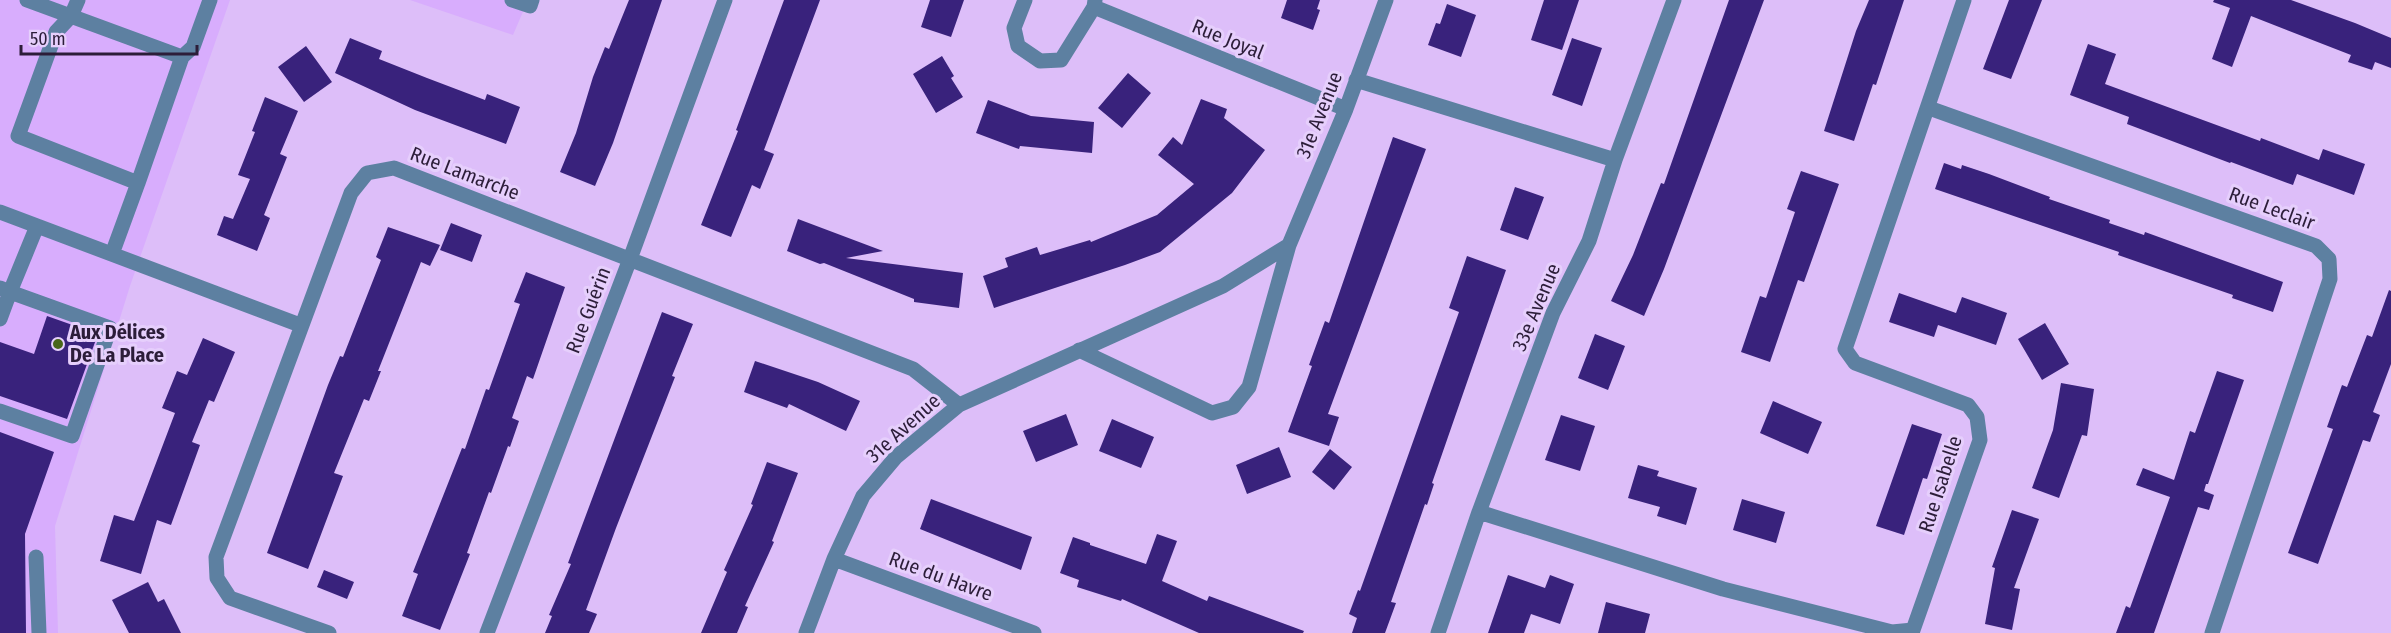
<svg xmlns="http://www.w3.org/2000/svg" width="2391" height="633" font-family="'Fira Sans Condensed',sans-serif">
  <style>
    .built { fill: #d8adfd }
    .building { fill: #39227c }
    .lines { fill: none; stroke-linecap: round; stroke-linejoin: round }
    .minor { stroke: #5d80a1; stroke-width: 15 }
    .poi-dot { fill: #496619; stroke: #e6cffc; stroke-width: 2 }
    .labels { text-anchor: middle; stroke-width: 6; stroke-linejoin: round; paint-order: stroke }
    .street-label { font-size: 20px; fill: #2c1d39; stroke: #e6cffc }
    .poi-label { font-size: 20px; font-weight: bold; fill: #2c1d39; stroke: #e6cffc; text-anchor: start }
  </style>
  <rect width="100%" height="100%" fill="#ddbef9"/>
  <path class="built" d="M0 0H230L130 286 55 526 58 633H0Z
    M410 0H528L513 35Z"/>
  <path class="building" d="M629 0H662L613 143 595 186 560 172 576 133 593 77 605 47 609 49Z
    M784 0H820L764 150 774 154 760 189 752 185 731 237 701 225 738 131 736 130Z
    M930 0H964L951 37 921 27Z
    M1287 0H1320L1317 9 1320 10 1313 30 1281 18Z
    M1544 0H1579L1562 50 1531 40Z
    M1729 0H1764L1664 269 1644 316 1611 301 1633 255 1661 183 1664 184Z
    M1869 0H1904L1876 85 1873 84 1854 141 1824 131 1856 31Z
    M2009 0H2042L2011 79 1983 69Z
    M2214 0H2291L2355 23 2391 38V68L2375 62 2372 70 2348 62 2351 55 2251 16 2232 67 2212 59 2230 8 2213 2Z
    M1447 4 1476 15 1461 57 1428 45 1436 23 1440 24Z
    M350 38 382 51 379 59 427 78 485 100 487 94 520 107 506 144 415 110 335 73Z
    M1572 38 1602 48 1582 106 1552 95Z
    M2088 44 2116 54 2105 84 2260 141 2261 138 2319 160 2323 149 2365 164 2354 195 2297 174 2293 185 2231 162 2230 163 2127 124 2129 117 2070 95Z
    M306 46 332 82 304 102 278 67Z
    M942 56 954 76 951 78 963 97 936 113 913 74Z
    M1128 73 1151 93 1122 128 1098 108Z
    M265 97 298 111 280 154 287 157 264 215 270 218 257 251 217 235 224 216 233 219 250 179 238 175 255 132 252 131Z
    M1201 99 1227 109 1224 118 1265 150 1232 193 1160 252 1125 265 994 308 983 276 1008 267 1005 258 1037 247 1040 255 1090 240 1091 242 1157 215 1194 184 1158 155 1173 137 1182 145Z
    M988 100 1031 116 1094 122 1092 153 1020 146 1019 149 976 133Z
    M1393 137 1426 149 1328 414 1339 417 1329 446 1288 432 1312 366 1309 365 1325 321 1329 323Z
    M1944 163 1961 169 1962 165 1989 174 2050 197 2049 199 2110 220 2109 223 2144 235 2145 232 2283 282 2273 312 2232 298 2233 295 2118 255 2119 252 1935 189Z
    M1801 171 1839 184 1804 282 1798 280 1770 362 1741 352 1760 296 1766 298 1795 212 1787 209Z
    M1515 187 1544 197 1528 240 1500 230Z
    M798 219 883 251 846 258 963 273 959 308 914 302V299L824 263 820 264 787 251Z
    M451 223 482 235 472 262 440 250Z
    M388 227 440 245 430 266 421 262 378 371H381L369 401 364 399 334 473 343 476 308 569 267 553 328 385 340 356 343 357 381 260 376 257Z
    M1467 256 1506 270 1432 483 1434 484 1427 505 1425 504 1391 602 1396 603 1385 633H1352L1357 618 1349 614 1358 590 1360 591 1459 312 1449 308Z
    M526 272 565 287 533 379 527 376 512 418 519 421 510 447 508 446 491 493 489 492 467 553 470 554 440 630 402 616 418 574 413 572 462 448 465 449 486 389 489 390 520 304 514 302Z
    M2389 290 2391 291V364L2373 412 2380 415 2370 442 2363 440 2318 564 2288 553 2333 429 2327 427 2342 385 2347 387 2367 335 2372 337Z
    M1899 293 1956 313 1962 297 2007 313 1996 345 1938 325 1934 337 1889 322Z
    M662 312 693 324 672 376 675 377 616 528 586 610 597 614 589 633H545L552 616 549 615 571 564 568 563Z
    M47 316 98 334 67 419 0 396V342L34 354Z
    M2045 323 2069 364 2042 380 2018 339Z
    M1595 334 1625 346 1608 390 1578 378Z
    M203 338 235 352 214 402 209 400 192 442 200 445 171 525 157 520 141 574 100 561 114 515 134 521 175 413 162 408 177 371 187 375Z
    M755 361 818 382 860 401 846 431 789 404 787 408 744 392Z
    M2217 371 2244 380 2208 484H2206L2204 491 2214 495 2209 510 2198 507 2154 633H2116L2126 606 2130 608 2170 497 2136 485 2143 468 2174 480 2190 431 2195 433Z
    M2061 383 2094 389 2087 436 2082 435 2059 498 2032 488 2053 430Z
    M1773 401 1822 422 1808 454 1760 433Z
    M1066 414 1078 445 1036 462 1023 431Z
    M1561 415 1595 426 1580 471 1545 460Z
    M1112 419 1154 437 1141 468 1099 451Z
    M1912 424 1942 434 1927 479 1923 478 1904 535 1876 526Z
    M0 432 54 452 25 534 26 633H0Z
    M1279 447 1291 477 1247 494 1236 465Z
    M1330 449 1352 467 1334 490 1312 472Z
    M767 462 798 473 772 541 774 542 745 606 748 607 737 633H701L727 572 724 570 753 505 751 504Z
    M1638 465 1659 471 1657 476 1697 488 1686 525 1657 516 1660 507 1628 498Z
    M931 499 1032 537 1021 570 920 529Z
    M1742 499 1785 512 1776 543 1733 530Z
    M2012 510 2039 519 2014 588 2020 589 2012 630 1985 624 1995 568 1992 567Z
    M1157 534 1177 541 1162 581 1207 601 1209 596 1304 631 1303 633H1199L1122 599 1121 601 1077 587 1079 580 1060 573 1073 537 1090 543V545L1146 564Z
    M324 570 354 582 347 599 317 587Z
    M1508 575 1545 588 1550 575 1574 584 1560 624 1531 614 1524 633H1488Z
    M148 582 158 602 164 599 181 633H129L112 600Z
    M1606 602 1650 614 1645 633H1598Z"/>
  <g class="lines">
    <path class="minor" d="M27 0 182 57
      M78 0 71 16 56 32 18 136 138 183 112 254
      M512 0 530 6 532 0
      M1025 0 1014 28 1018 46 1040 61 1061 60 1094 7 1095 0
      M1094 7 1346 109
      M1356 80 1615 160
      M1929 108 2316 246 2329 259 2330 279 2212 633
      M138 183 182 57 193 47 210 0
      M0 212 300 325
      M0 288 10 292 0 319
      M1079 350 1212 413 1233 407 1249 387 1289 245
      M0 411 72 436 110 328 10 292 37 226
      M1479 512 1723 589 1892 632 1913 630 1980 440 1977 417 1968 405 1855 363 1845 349 1964 0
      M36 557 39 633
      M834 559 1034 633
      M329 633 230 598 217 578 216 557 351 193 367 173 394 168 913 369 959 405
      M487 633 630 259 725 0
      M806 633 834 559 863 496 896 457 959 405 1223 286 1289 245 1346 109 1386 0
      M1438 633 1479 512 1553 313 1589 241 1615 160 1674 0"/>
  </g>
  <circle class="poi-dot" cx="58" cy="344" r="6"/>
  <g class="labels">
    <g class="street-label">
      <text transform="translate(1228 39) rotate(22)" y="7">Rue Joyal</text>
      <text transform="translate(1319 115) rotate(-68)" y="7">31e Avenue</text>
      <text transform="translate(465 173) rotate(21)" y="7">Rue Lamarche</text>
      <text transform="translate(2272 208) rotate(20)" y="7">Rue Leclair</text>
      <text transform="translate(1536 307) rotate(-67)" y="7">33e Avenue</text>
      <text transform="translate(588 310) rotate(-69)" y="7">Rue Guérin</text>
      <text transform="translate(903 428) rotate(-42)" y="7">31e Avenue</text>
      <text transform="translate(1940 484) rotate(-72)" y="7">Rue Isabelle</text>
      <text transform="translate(941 576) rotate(20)" y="7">Rue du Havre</text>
    </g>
    <g class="poi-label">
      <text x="70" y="339">Aux Délices<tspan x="70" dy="23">De La Place</tspan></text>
    </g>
  </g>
  <path d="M21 45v9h176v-9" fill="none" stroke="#2c1d39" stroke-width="3"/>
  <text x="30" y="45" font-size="18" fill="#2c1d39" stroke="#e6cffc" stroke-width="4.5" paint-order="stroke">50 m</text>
</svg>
